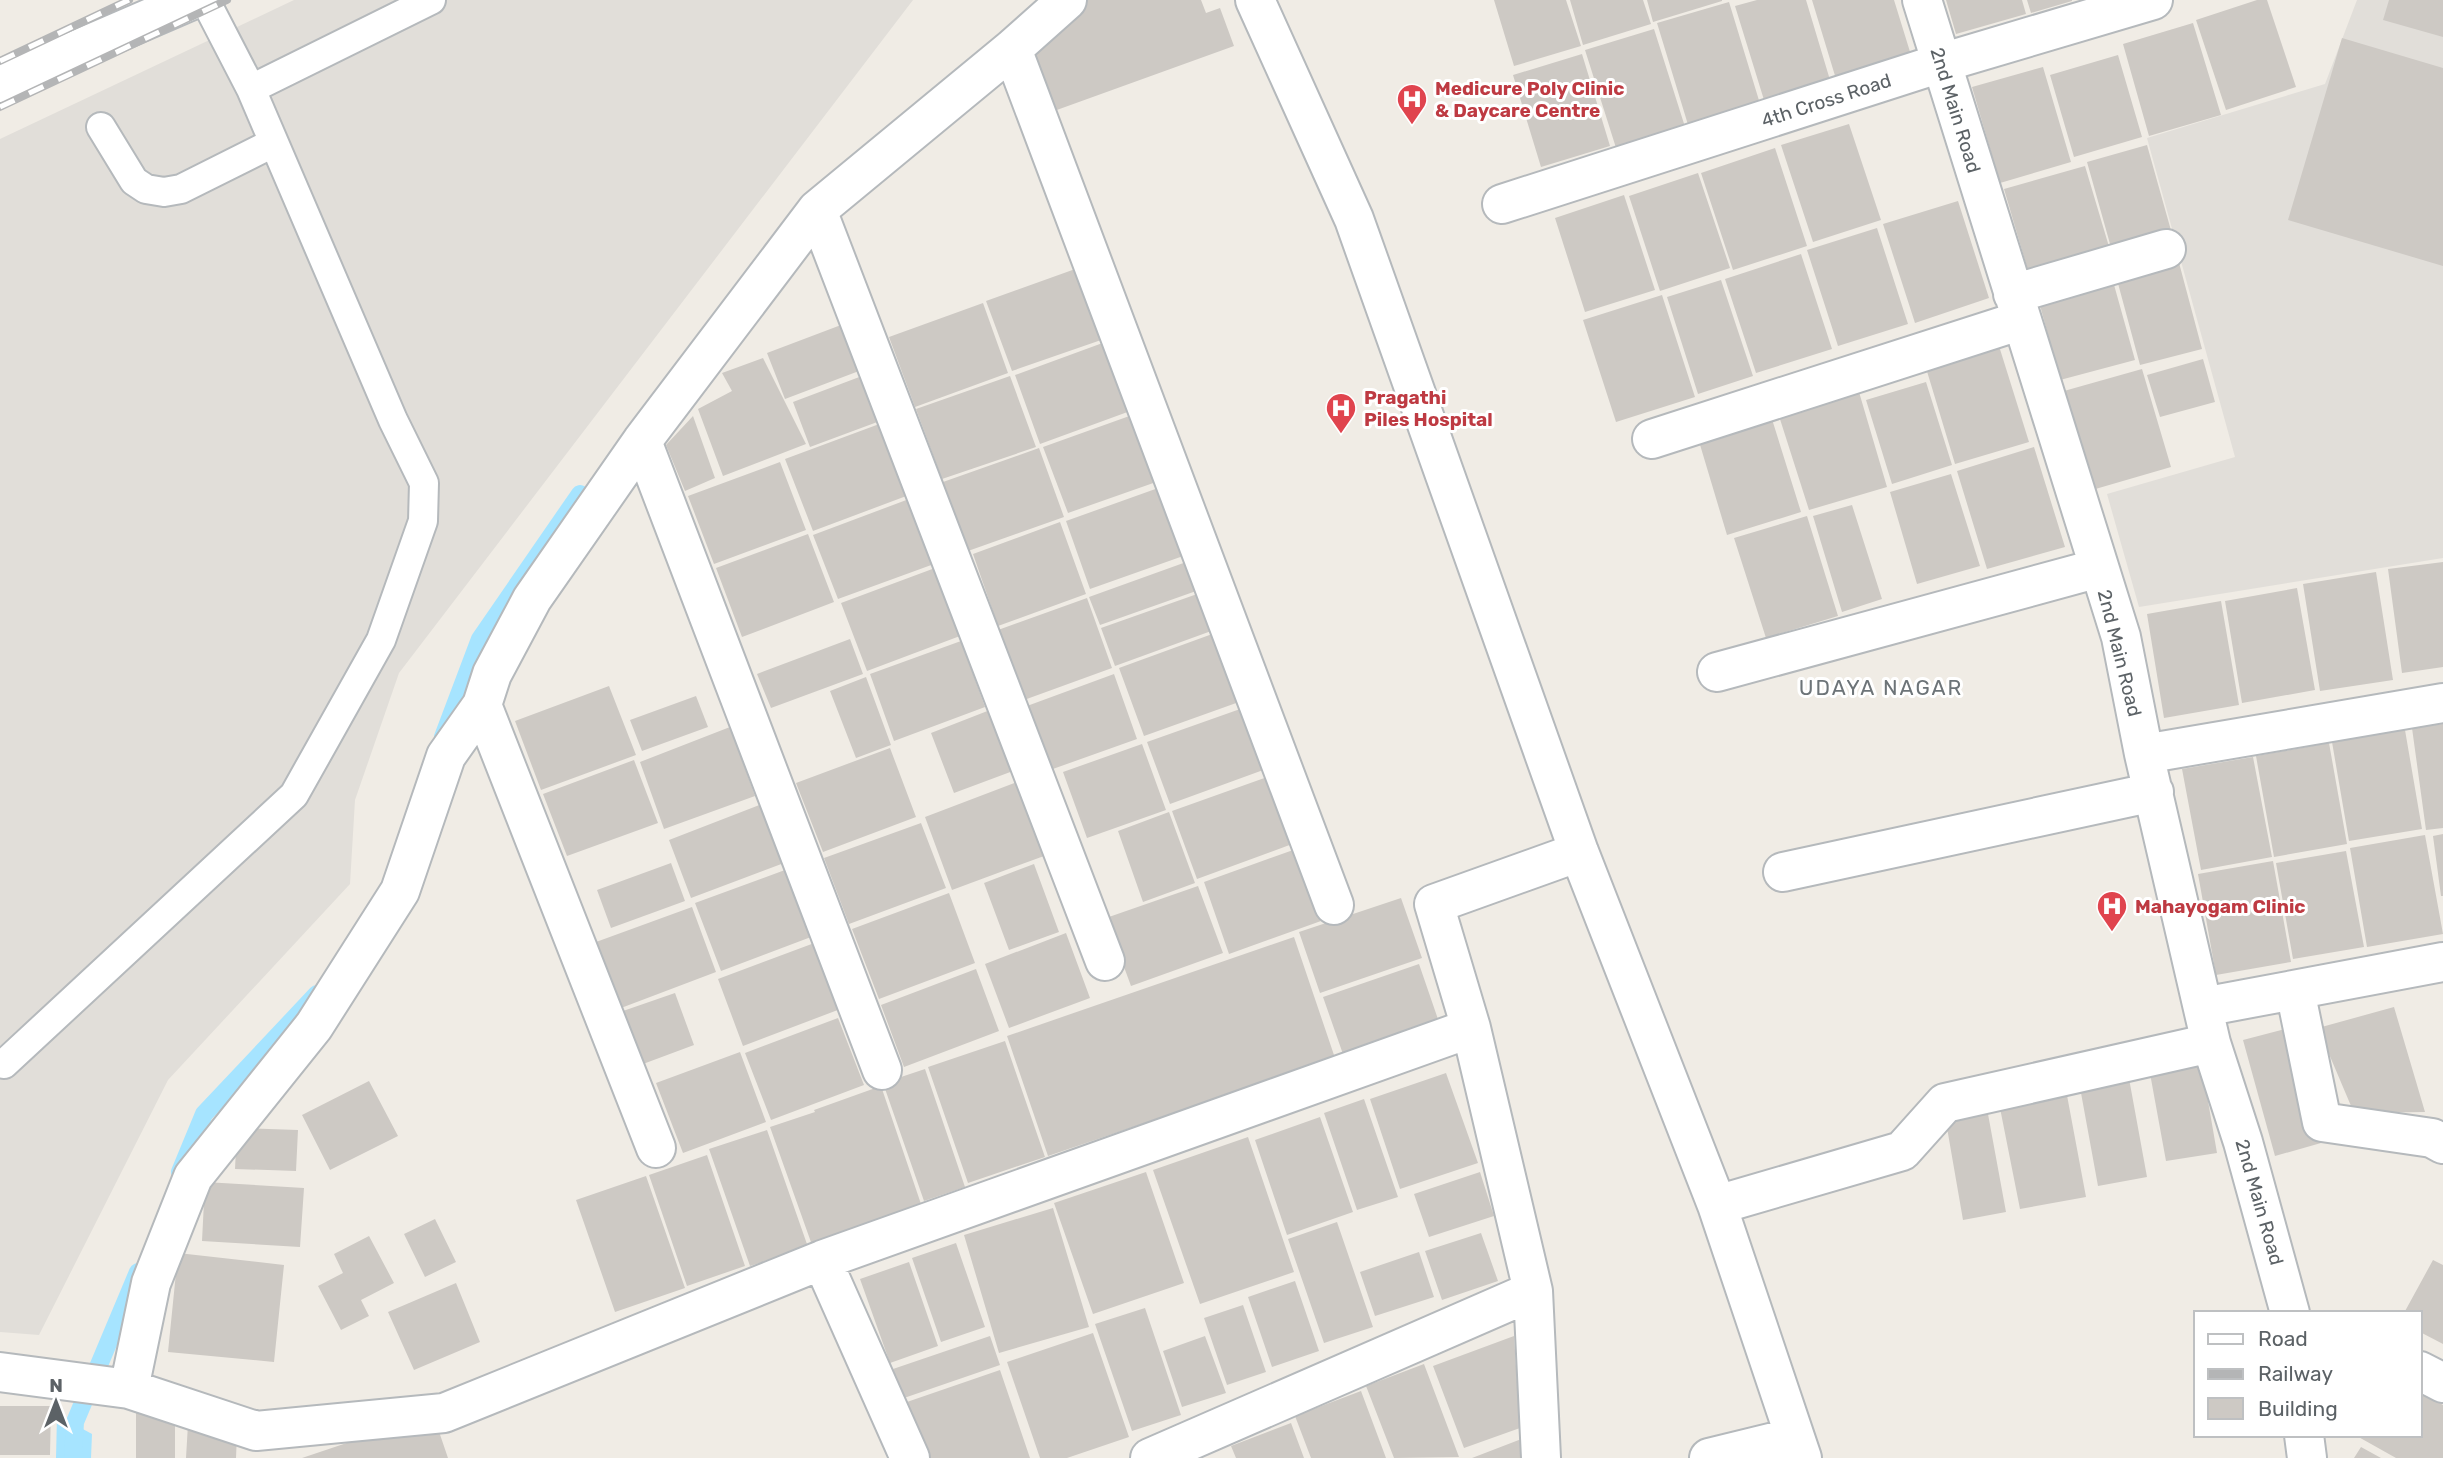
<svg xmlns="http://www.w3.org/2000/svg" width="2443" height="1458" font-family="Rubik,sans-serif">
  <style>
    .industrial { fill: #e1ded9 }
    .water { fill: #a6e4ff }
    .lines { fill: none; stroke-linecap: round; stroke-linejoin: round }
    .stream { stroke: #a6e4ff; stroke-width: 18 }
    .building { fill: #cdc9c4 }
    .service-casing { stroke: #b5b9bc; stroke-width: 32 }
    .minor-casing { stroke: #b5b9bc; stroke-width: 42 }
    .tertiary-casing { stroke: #b5b9bc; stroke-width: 42 }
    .service { stroke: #fff; stroke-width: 28 }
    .minor { stroke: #fff; stroke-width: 38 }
    .tertiary { stroke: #fff; stroke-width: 38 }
    .rail-casing { stroke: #b4b5b6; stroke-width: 8 }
    .rail { stroke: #fff; stroke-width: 5; stroke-dasharray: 16; stroke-linecap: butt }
    .labels { text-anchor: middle; stroke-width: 6; stroke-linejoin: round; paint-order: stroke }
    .health-label { font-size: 19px; font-weight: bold; fill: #be3a42; stroke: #fff; text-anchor: start }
    .street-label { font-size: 19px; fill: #5c6266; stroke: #fff }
    .neighbourhood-label { font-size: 21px; letter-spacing: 2px; fill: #6d7478; stroke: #fff }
  </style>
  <rect width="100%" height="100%" fill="#f0ece5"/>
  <path class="industrial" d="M294 0H913L399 673 355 800 350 884 168 1080 39 1335 0 1332V139Z
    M2357 0H2443V558L2139 607 2107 494 2235 457 2147 138 2325 84Z"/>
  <path class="water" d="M57 1415 92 1434 91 1458H56Z"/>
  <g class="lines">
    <path class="stream" d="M443 737 480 639 580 494
      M180 1172 204 1114 317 994
      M73 1458 75 1422 138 1272"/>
  </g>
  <path class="building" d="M1084 0H1201L1206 13 1220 8 1234 46 1054 111 1031 44Z
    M1494 0H1566L1581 46 1514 66Z
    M1570 0H1643L1651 24 1583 45Z
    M1647 0H1722V1L1653 22Z
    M1757 0H1806L1830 80 1764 100 1735 6Z
    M1812 0H1894L1911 55 1836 79Z
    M1946 0H2022L2026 14 1956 34Z
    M2027 0H2072V1L2031 13Z
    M2257 0H2267L2296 87 2226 110 2196 20Z
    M2389 0H2443V37L2383 20Z
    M1729 2 1761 107 1689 128 1657 23Z
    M2193 23 2221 115 2149 136 2123 44Z
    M1654 29 1686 130 1617 151 1585 50Z
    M2342 38 2443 68V266L2288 220Z
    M1582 54 1610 146 1541 167 1513 75Z
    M2118 55 2142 137 2074 157 2050 75Z
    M2043 67 2071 162 2000 183 1972 87Z
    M1849 124 1881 220 1813 242 1781 145Z
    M2147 145 2172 234 2112 251 2087 162Z
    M1775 148 1807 246 1733 270 1701 173Z
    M2085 166 2110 250 2029 274 2004 189Z
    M1698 173 1730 268 1660 291 1629 196Z
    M1624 195 1655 290 1585 312 1555 218Z
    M1958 201 1989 298 1915 323 1883 224Z
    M1877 228 1908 324 1838 346 1807 250Z
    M1801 254 1832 349 1756 373 1725 279Z
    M2178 259 2202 349 2140 365 2116 276Z
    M1078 268 1104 339 1012 371 986 301Z
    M2111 274 2135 360 2060 380 2037 294Z
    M1721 280 1753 376 1698 394 1667 297Z
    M1662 295 1695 397 1616 422 1583 320Z
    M983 303 1008 373 915 407 889 337Z
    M841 325 859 371 785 399 767 353Z
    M1108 341 1133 410 1040 444 1015 375Z
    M1999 346 2029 442 1955 464 1926 368Z
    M763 358 806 444 723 476 698 409 732 391 722 373Z
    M2203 359 2215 402 2160 417 2147 375Z
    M2142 369 2171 467 2092 490 2064 391Z
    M862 376 880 421 810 447 793 402Z
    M1010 376 1036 447 942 479 916 409Z
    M1926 382 1952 465 1892 484 1866 400Z
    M1859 392 1887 487 1809 510 1779 416Z
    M1135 414 1159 481 1068 513 1043 447Z
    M693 416 715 478 685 491 666 445Z
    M1771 416 1801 512 1727 535 1698 438Z
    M882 423 909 495 813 531 785 459Z
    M2034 447 2065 547 1987 569 1957 471Z
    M1039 448 1064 517 968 551 943 482Z
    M780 462 806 530 714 564 688 496Z
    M1951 474 1980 566 1917 584 1890 492Z
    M1161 487 1186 555 1090 589 1066 521Z
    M909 499 934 564 838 599 813 535Z
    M1852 505 1882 599 1842 612 1813 516Z
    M1807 516 1838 616 1766 638 1734 538Z
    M1060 522 1086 594 998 626 973 554Z
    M808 534 834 602 742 637 716 568Z
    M1189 561 1199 590 1100 625 1089 597Z
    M2443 562V667L2402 673 2388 569Z
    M935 568 960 636 867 671 841 603Z
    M2376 572 2393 680 2320 691 2303 584Z
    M2297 588 2315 690 2242 703 2225 601Z
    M1200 593 1214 630 1115 666 1101 628Z
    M1087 598 1112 668 1024 700 998 630Z
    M2221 601 2239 705 2164 718 2147 614Z
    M1215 633 1239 702 1144 736 1119 668Z
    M850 639 863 674 771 708 757 674Z
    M961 641 985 707 894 741 870 674Z
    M1114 674 1137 739 1050 770 1027 706Z
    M866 677 891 745 856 758 830 691Z
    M609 686 636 755 541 790 515 721Z
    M696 696 708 727 642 751 630 720Z
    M1243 708 1266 769 1170 804 1147 742Z
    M990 710 1013 771 954 793 931 733Z
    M2443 724V828L2426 830 2412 728Z
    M730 727 755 796 664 829 640 762Z
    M2405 730 2422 829 2349 841 2332 742Z
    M2329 743 2347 844 2274 857 2256 756Z
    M1142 744 1166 810 1087 838 1063 772Z
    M890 748 916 817 823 852 796 783Z
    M2253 757 2272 857 2201 870 2182 769Z
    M634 760 658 823 567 856 543 794Z
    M1270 776 1295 843 1197 879 1172 811Z
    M1017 782 1044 856 952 890 925 817Z
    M762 804 784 863 691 898 669 840Z
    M1169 812 1195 883 1143 902 1118 831Z
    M921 823 946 888 849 924 824 858Z
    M2443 834V896H2441L2433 836Z
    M2425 835 2443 934 2367 947 2350 848Z
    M1296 849 1321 921 1229 954 1204 882Z
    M2346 851 2364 947 2293 959 2276 863Z
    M2273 861 2291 962 2216 975 2198 874Z
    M671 863 685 901 611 928 597 890Z
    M1034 864 1059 932 1009 950 984 883Z
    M785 870 811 937 721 971 695 903Z
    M1198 886 1223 953 1131 986 1106 918Z
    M949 893 975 963 879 999 852 929Z
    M1401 898 1422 958 1320 993 1299 932Z
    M692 907 716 972 621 1008 596 942Z
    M1066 933 1090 998 1009 1028 985 964Z
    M1294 937 1335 1058 1048 1156 1007 1036Z
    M817 942 843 1008 743 1046 718 979Z
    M1419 964 1440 1025 1344 1057 1323 997Z
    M976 969 999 1031 904 1067 881 1005Z
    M675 993 694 1045 643 1064 623 1011Z
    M2394 1007 2425 1112 2354 1113 2318 1028Z
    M838 1018 864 1085 771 1120 745 1053Z
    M2289 1028 2321 1143 2275 1156 2243 1040Z
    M1005 1041 1045 1157 968 1183 928 1067Z
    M2199 1049 2217 1153 2166 1161 2147 1057Z
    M740 1052 766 1122 683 1153 656 1083Z
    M925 1069 965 1187 924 1201 883 1083Z
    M1446 1073 1478 1163 1400 1189 1370 1099Z
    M2128 1073 2147 1177 2098 1186 2079 1082Z
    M369 1081 398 1136 330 1170 302 1115Z
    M881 1086 921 1204 812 1245 770 1127 815 1112 814 1110Z
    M2066 1090 2086 1197 2020 1209 1999 1103Z
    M1364 1099 1398 1197 1357 1210 1324 1113Z
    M1988 1114 2006 1212 1963 1220 1946 1122Z
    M1320 1117 1353 1212 1287 1235 1255 1140Z
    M237 1128 298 1130 296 1171 235 1169Z
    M767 1130 808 1247 750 1266 709 1149Z
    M1248 1137 1294 1272 1200 1304 1153 1170Z
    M707 1155 745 1266 687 1286 649 1175Z
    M1146 1172 1184 1283 1093 1314 1054 1203Z
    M1480 1172 1494 1216 1429 1237 1414 1194Z
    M646 1176 685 1288 615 1312 576 1200Z
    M205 1182 304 1188 300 1247 202 1241Z
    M1053 1208 1089 1327 999 1353 964 1235Z
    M435 1219 456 1262 425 1277 404 1234Z
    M1337 1222 1373 1327 1324 1343 1288 1239Z
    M1481 1233 1498 1281 1442 1300 1425 1251Z
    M369 1236 394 1283 361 1300 369 1316 341 1330 318 1286 343 1273 334 1254Z
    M956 1243 985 1327 941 1342 912 1258Z
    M1419 1252 1434 1297 1375 1316 1360 1272Z
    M178 1253 284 1265 274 1362 168 1352Z
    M2433 1260 2443 1265V1344L2420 1332V1313H2404Z
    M909 1262 938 1346 890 1363 860 1279Z
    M1295 1281 1319 1351 1272 1367 1248 1297Z
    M456 1283 480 1342 414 1370 388 1312Z
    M1243 1305 1266 1372 1227 1385 1204 1318Z
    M1145 1308 1181 1415 1132 1431 1095 1324Z
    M1093 1333 1129 1437 1067 1458H1040L1007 1362Z
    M990 1336 1000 1365 904 1398 893 1369Z
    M1205 1336 1226 1393 1182 1407 1163 1351Z
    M1514 1336 1520 1428 1464 1448 1433 1366Z
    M1424 1364 1459 1457 1394 1458 1366 1386Z
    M1000 1370 1030 1458H923L904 1403Z
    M1361 1391 1386 1458H1311L1295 1416Z
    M2420 1392 2443 1405V1458H2396L2355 1435H2420Z
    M136 1394H175V1458H136Z
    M0 1406H51L50 1455H0Z
    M189 1407 238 1410 236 1458H186Z
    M433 1414 448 1458H302Z
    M1291 1423 1304 1458H1236L1231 1446Z
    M1524 1438 1525 1458H1472Z
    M2361 1447 2381 1458H2354Z"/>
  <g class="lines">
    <g class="service-casing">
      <path id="service" d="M251 89 431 0
        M101 127 134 181 146 189 164 192 181 189 273 143
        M4 1064 294 795 381 640 423 521 424 483 393 420 251 89 205 0"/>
    </g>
    <g class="minor-casing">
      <path id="minor" d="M1255 0 1354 219 1579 852 1717 1205 1802 1458
        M1922 0 2121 637 2144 754 2211 1043 2243 1142 2290 1313
        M1012 49 1334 905
        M1502 204 1941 63 2153 0
        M817 210 1105 961
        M2013 294 2166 249
        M1652 439 2022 320
        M642 441 882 1070
        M1717 672 2099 568
        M2144 754 2443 703
        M1783 872 2154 792
        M2295 990 2322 1122 2432 1138 2443 1144
        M2203 1007 2443 962
        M1471 1028 1434 904 1579 852
        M656 1148 482 705 492 674 532 599 642 441 817 210 1012 49 1067 0
        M1717 1205 1902 1151 1945 1103 2211 1043
        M822 1260 910 1458
        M2420 1371 2443 1383
        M0 1372 129 1389 256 1431 444 1413 822 1260 1471 1028 1533 1291 1541 1458
        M129 1389 151 1283 193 1177 314 1026 400 891 446 756 482 705
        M2304 1435 2307 1458
        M1150 1458 1533 1291
        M1709 1458 1795 1437"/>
    </g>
    <g class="tertiary-casing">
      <path id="tertiary" d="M0 83 192 0"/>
    </g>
    <use href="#service" class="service"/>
    <use href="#minor" class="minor"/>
    <use href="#tertiary" class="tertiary"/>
    <g class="rail-casing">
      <path id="rail" d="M0 61 129 0
        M0 107 227 0"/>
    </g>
    <use href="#rail" class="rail"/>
  </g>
  <defs>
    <g id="hospital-pin" transform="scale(1.575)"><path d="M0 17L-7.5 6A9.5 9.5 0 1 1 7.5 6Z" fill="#e0444e" stroke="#fff"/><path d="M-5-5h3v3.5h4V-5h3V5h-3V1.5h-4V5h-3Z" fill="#fff"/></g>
  </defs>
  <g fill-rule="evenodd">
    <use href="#hospital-pin" x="1412" y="99"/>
    <use href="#hospital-pin" x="1341" y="408"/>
    <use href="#hospital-pin" x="2112" y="906"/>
  </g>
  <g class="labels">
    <g class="health-label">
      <text x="1435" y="95">Medicure Poly Clinic<tspan x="1435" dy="22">&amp; Daycare Centre</tspan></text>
      <text x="1364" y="404">Pragathi<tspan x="1364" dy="22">Piles Hospital</tspan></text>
      <text x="2135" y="913">Mahayogam Clinic</text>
    </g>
    <g class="street-label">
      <text transform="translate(1826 100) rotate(-18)" y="7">4th Cross Road</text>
      <text transform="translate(1956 110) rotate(73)" y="7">2nd Main Road</text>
      <text transform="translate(2120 653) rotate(76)" y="7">2nd Main Road</text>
      <text transform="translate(2260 1202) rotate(74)" y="7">2nd Main Road</text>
    </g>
    <g class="neighbourhood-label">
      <text x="1881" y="695">UDAYA NAGAR</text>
    </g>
  </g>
  <rect x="2194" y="1311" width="228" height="126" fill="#ffffff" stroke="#bec0c2" stroke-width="2"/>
  <rect x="2208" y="1334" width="35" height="10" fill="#ffffff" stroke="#bec0c2" stroke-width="2"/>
  <text x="2258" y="1346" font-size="21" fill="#5c6266">Road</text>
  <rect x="2208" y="1369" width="35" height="10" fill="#b4b5b6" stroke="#bec0c2" stroke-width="2"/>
  <text x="2258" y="1381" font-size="21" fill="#5c6266">Railway</text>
  <rect x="2208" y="1398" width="35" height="21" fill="#cdc9c4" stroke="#bec0c2" stroke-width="2"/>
  <text x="2258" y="1416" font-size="21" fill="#5c6266">Building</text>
  <g transform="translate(56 1402)" stroke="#ffffff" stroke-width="5" paint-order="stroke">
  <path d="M0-5L12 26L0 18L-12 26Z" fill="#5c6266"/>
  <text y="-10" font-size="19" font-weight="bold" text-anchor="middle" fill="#5c6266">N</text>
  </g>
</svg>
